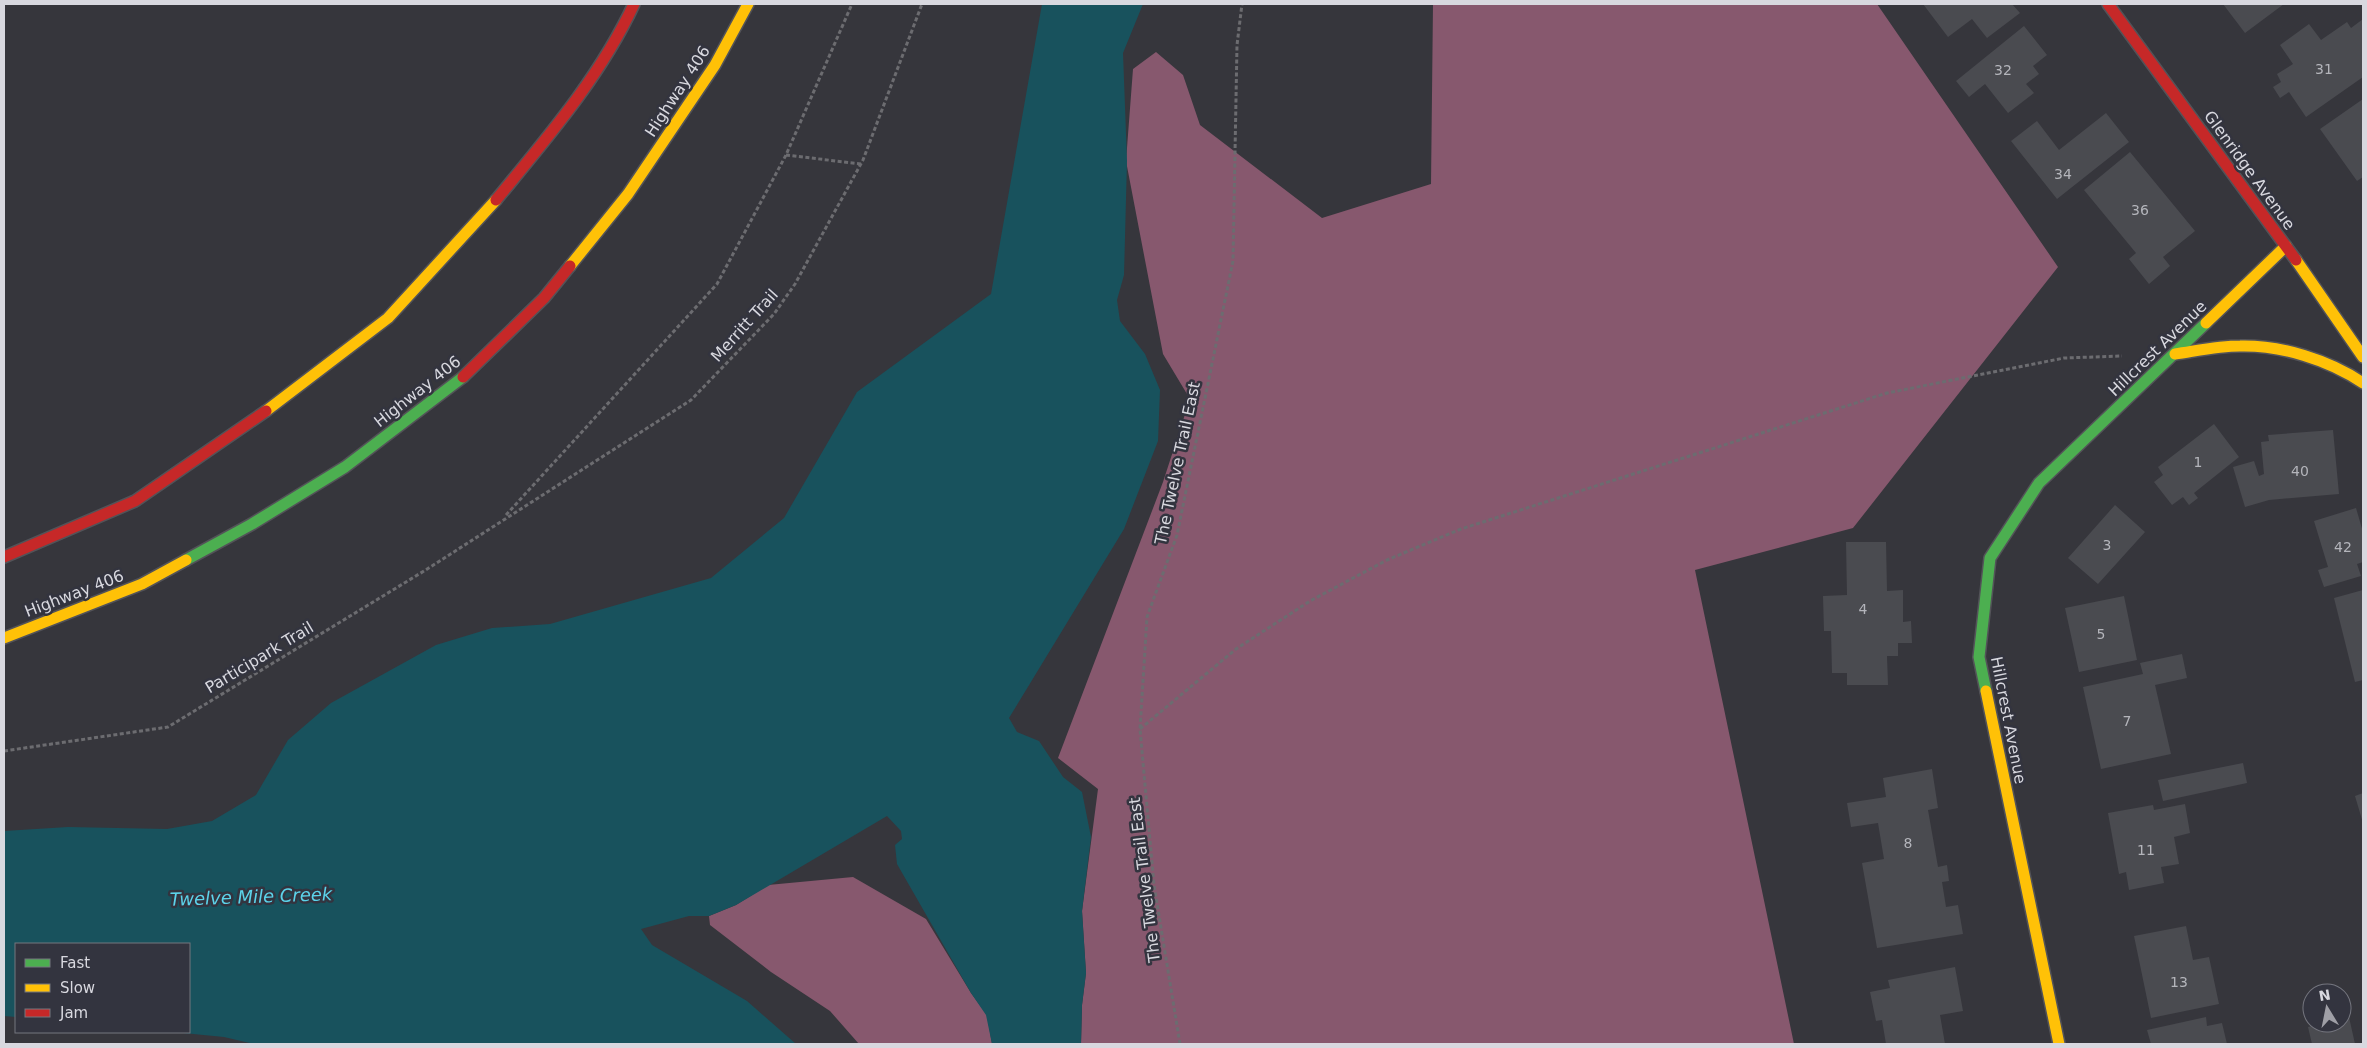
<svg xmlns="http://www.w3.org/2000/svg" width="2367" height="1048" font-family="'DejaVu Sans',sans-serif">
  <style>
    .forest { fill: #87586e }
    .water { fill: #18525d }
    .building { fill: #4a4b50 }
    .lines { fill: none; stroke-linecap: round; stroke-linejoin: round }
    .fast-casing { stroke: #535358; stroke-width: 14 }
    .slow-casing { stroke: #535358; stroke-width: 14 }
    .jam-casing { stroke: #535358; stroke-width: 14 }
    .path { stroke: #6c6c70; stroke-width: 3; stroke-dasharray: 4 2.5; stroke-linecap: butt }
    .fast { stroke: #4caf50; stroke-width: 11 }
    .slow { stroke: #ffc107; stroke-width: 11 }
    .jam { stroke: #c62828; stroke-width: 11 }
    .labels { text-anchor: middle; stroke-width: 5; stroke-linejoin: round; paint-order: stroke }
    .number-label { font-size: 14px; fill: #b4b5bb }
    .street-label { font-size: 16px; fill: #d8d8df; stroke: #33343f }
    .water-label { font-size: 18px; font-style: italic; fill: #5cd3ea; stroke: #33343f }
  </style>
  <rect width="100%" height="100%" fill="#36363c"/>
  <path class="forest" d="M1433 4H1877L2058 267 1853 528 1695 570 1794 1044H1081L1082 1005 1086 973 1082 911 1098 789 1058 758 1163 482 1190 399 1163 354 1126 161 1133 69 1156 52 1183 75 1200 125 1322 218 1431 184Z
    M853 877 926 919 971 993 987 1015 992 1044H859L830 1011 771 972 710 925 709 916 736 905 768 885Z"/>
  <path class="water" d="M1042 4H1143L1123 53 1127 161 1124 275 1117 300 1120 321 1145 354 1160 390 1158 441 1124 529 1009 718 1017 732 1039 741 1063 777 1082 792 1091 837 1082 911 1086 973 1082 1005 1081 1044H992L986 1015 971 993 897 864 895 845 902 839 901 831 887 816 736 905 709 916H689L641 929 652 945 747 1001 796 1044H254L224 1037 173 1032H189V944H16V1017L4 1016V831L68 827 167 829 212 821 256 795 288 740 331 703 436 645 492 628 550 624 711 578 784 518 857 392 991 294Z"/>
  <path class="building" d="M1923 4H2012L2020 13 1987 38 1972 19 1948 37Z
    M2223 4H2284L2245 33Z
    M2363 19V77L2306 117 2289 92 2280 98 2273 87 2281 82 2277 74 2293 64 2280 45 2309 24 2321 40 2347 22 2351 28Z
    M2024 26 2047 55 2033 66 2039 74 2026 84 2034 93 2008 113 1985 84 1969 97 1956 81Z
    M2363 99V177L2357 181 2320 129Z
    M2106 113 2129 142 2057 199 2011 141 2037 121 2059 150Z
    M2130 152 2195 231 2163 257 2170 266 2149 284 2129 259 2136 253 2084 190Z
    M2214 424 2239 457 2194 493 2198 498 2189 505 2183 497 2172 505 2154 482 2163 475 2158 467Z
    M2333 430 2339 494 2269 500 2245 507 2233 467 2254 461 2259 476 2264 474 2261 442 2269 441 2268 435Z
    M2115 505 2145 532 2098 584 2068 558Z
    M2356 508 2363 532V562L2357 564 2361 576 2324 587 2318 570 2328 567 2314 521Z
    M1846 542H1886L1887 591 1903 590V622L1911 621 1912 643H1898V656H1887L1888 685H1847V673H1832L1831 631H1824L1823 596 1847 595Z
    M2363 590V680L2355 682 2334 598Z
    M2124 596 2137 660 2079 672 2065 608Z
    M2182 654 2187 678 2155 685 2171 754 2101 769 2083 687 2143 674 2140 663Z
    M2243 763 2247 783 2163 801 2158 780Z
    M1932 769 1938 808 1928 810 1938 867 1947 865 1949 881 1942 882 1946 907 1958 905 1963 934 1877 948 1862 863 1884 859 1878 823 1851 827 1847 803 1886 797 1883 778Z
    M2363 793V823L2355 796Z
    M2185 804 2190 833 2174 837 2179 864 2161 867 2164 883 2129 890 2126 872 2119 874 2108 813 2153 805 2154 810Z
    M2186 926 2193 960 2209 957 2219 1004 2151 1018 2134 936Z
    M1955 967 1963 1011 1940 1015 1945 1044H1886L1882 1020 1876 1021 1870 992 1890 988 1888 980Z
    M2206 1017 2207 1026 2222 1023 2227 1044H2151L2147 1030Z
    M2349 1017 2355 1044H2312L2308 1027 2324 1023H2342V1019Z"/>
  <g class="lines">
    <g class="fast-casing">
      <path id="fast" d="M186 560 252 524 345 467 463 377
        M1986 691 1979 657 1990 558 2039 483 2206 323"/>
    </g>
    <g class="slow-casing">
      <path id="slow" d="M2296 260 2363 357
        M570 266 628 194 715 65 748 4
        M2206 323 2286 246
        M2175 354C2196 351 2218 346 2240 346 2281 345 2329 360 2363 383
        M266 411 388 318 496 200
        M4 638 142 584 186 560
        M1986 691 2059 1044"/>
    </g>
    <g class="jam-casing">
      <path id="jam" d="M2108 4 2296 260
        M496 200C547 138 600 77 634 4
        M463 377 544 298 570 266
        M4 557 135 501 266 411"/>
    </g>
    <path class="path" d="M786 155 861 164
      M506 515 717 284 786 155 852 4
      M1140 729 1236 649 1310 601 1387 560 1461 529 1887 393 2064 358 2122 356
      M4 751 168 727 424 571 691 400 774 314 795 284 863 160 922 4
      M1180 1044 1154 885 1140 729 1147 617 1177 535 1233 261 1237 45 1242 4"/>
    <use href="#fast" class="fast"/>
    <use href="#slow" class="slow"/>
    <use href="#jam" class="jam"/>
  </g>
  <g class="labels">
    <g class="number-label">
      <text x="2324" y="74">31</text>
      <text x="2003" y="75">32</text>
      <text x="2063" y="179">34</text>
      <text x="2140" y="215">36</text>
      <text x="2198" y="467">1</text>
      <text x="2300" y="476">40</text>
      <text x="2107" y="550">3</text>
      <text x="2343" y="552">42</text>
      <text x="1863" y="614">4</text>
      <text x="2101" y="639">5</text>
      <text x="2127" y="726">7</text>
      <text x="1908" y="848">8</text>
      <text x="2146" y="855">11</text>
      <text x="2179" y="987">13</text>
    </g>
    <g class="street-label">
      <text transform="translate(677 91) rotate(-57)" y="6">Highway 406</text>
      <text transform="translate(2250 170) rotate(54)" y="6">Glenridge Avenue</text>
      <text transform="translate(744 325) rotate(-48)" y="6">Merritt Trail</text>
      <text transform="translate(2157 348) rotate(-44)" y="6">Hillcrest Avenue</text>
      <text transform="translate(417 391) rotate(-38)" y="6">Highway 406</text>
      <text transform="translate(1177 463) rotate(-78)" y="6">The Twelve Trail East</text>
      <text transform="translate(74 593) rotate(-21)" y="6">Highway 406</text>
      <text transform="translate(259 657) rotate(-31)" y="6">Participark Trail</text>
      <text transform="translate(2009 720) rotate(79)" y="6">Hillcrest Avenue</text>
      <text transform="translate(1144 880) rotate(-97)" y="6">The Twelve Trail East</text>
    </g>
    <g class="water-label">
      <text transform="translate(251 897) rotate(-2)" y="6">Twelve Mile Creek</text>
    </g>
  </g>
  <rect width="2367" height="1048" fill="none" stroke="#d8d8df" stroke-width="10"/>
  <rect x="15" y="943" width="175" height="90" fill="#33343f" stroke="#75767f"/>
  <rect x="25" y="959" width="25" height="8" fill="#4caf50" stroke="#75767f"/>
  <text x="60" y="968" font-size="15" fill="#d8d8df">Fast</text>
  <rect x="25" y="984" width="25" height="8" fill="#ffc107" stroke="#75767f"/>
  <text x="60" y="993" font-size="15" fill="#d8d8df">Slow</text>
  <rect x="25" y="1009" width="25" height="8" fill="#c62828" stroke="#75767f"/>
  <text x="60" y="1018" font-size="15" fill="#d8d8df">Jam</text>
  <g transform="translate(2327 1008) rotate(350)"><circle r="24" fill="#33343f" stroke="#75767f"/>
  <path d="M0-4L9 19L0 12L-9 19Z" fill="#9f9fa6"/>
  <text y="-8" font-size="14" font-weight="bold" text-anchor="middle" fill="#d8d8df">N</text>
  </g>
</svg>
